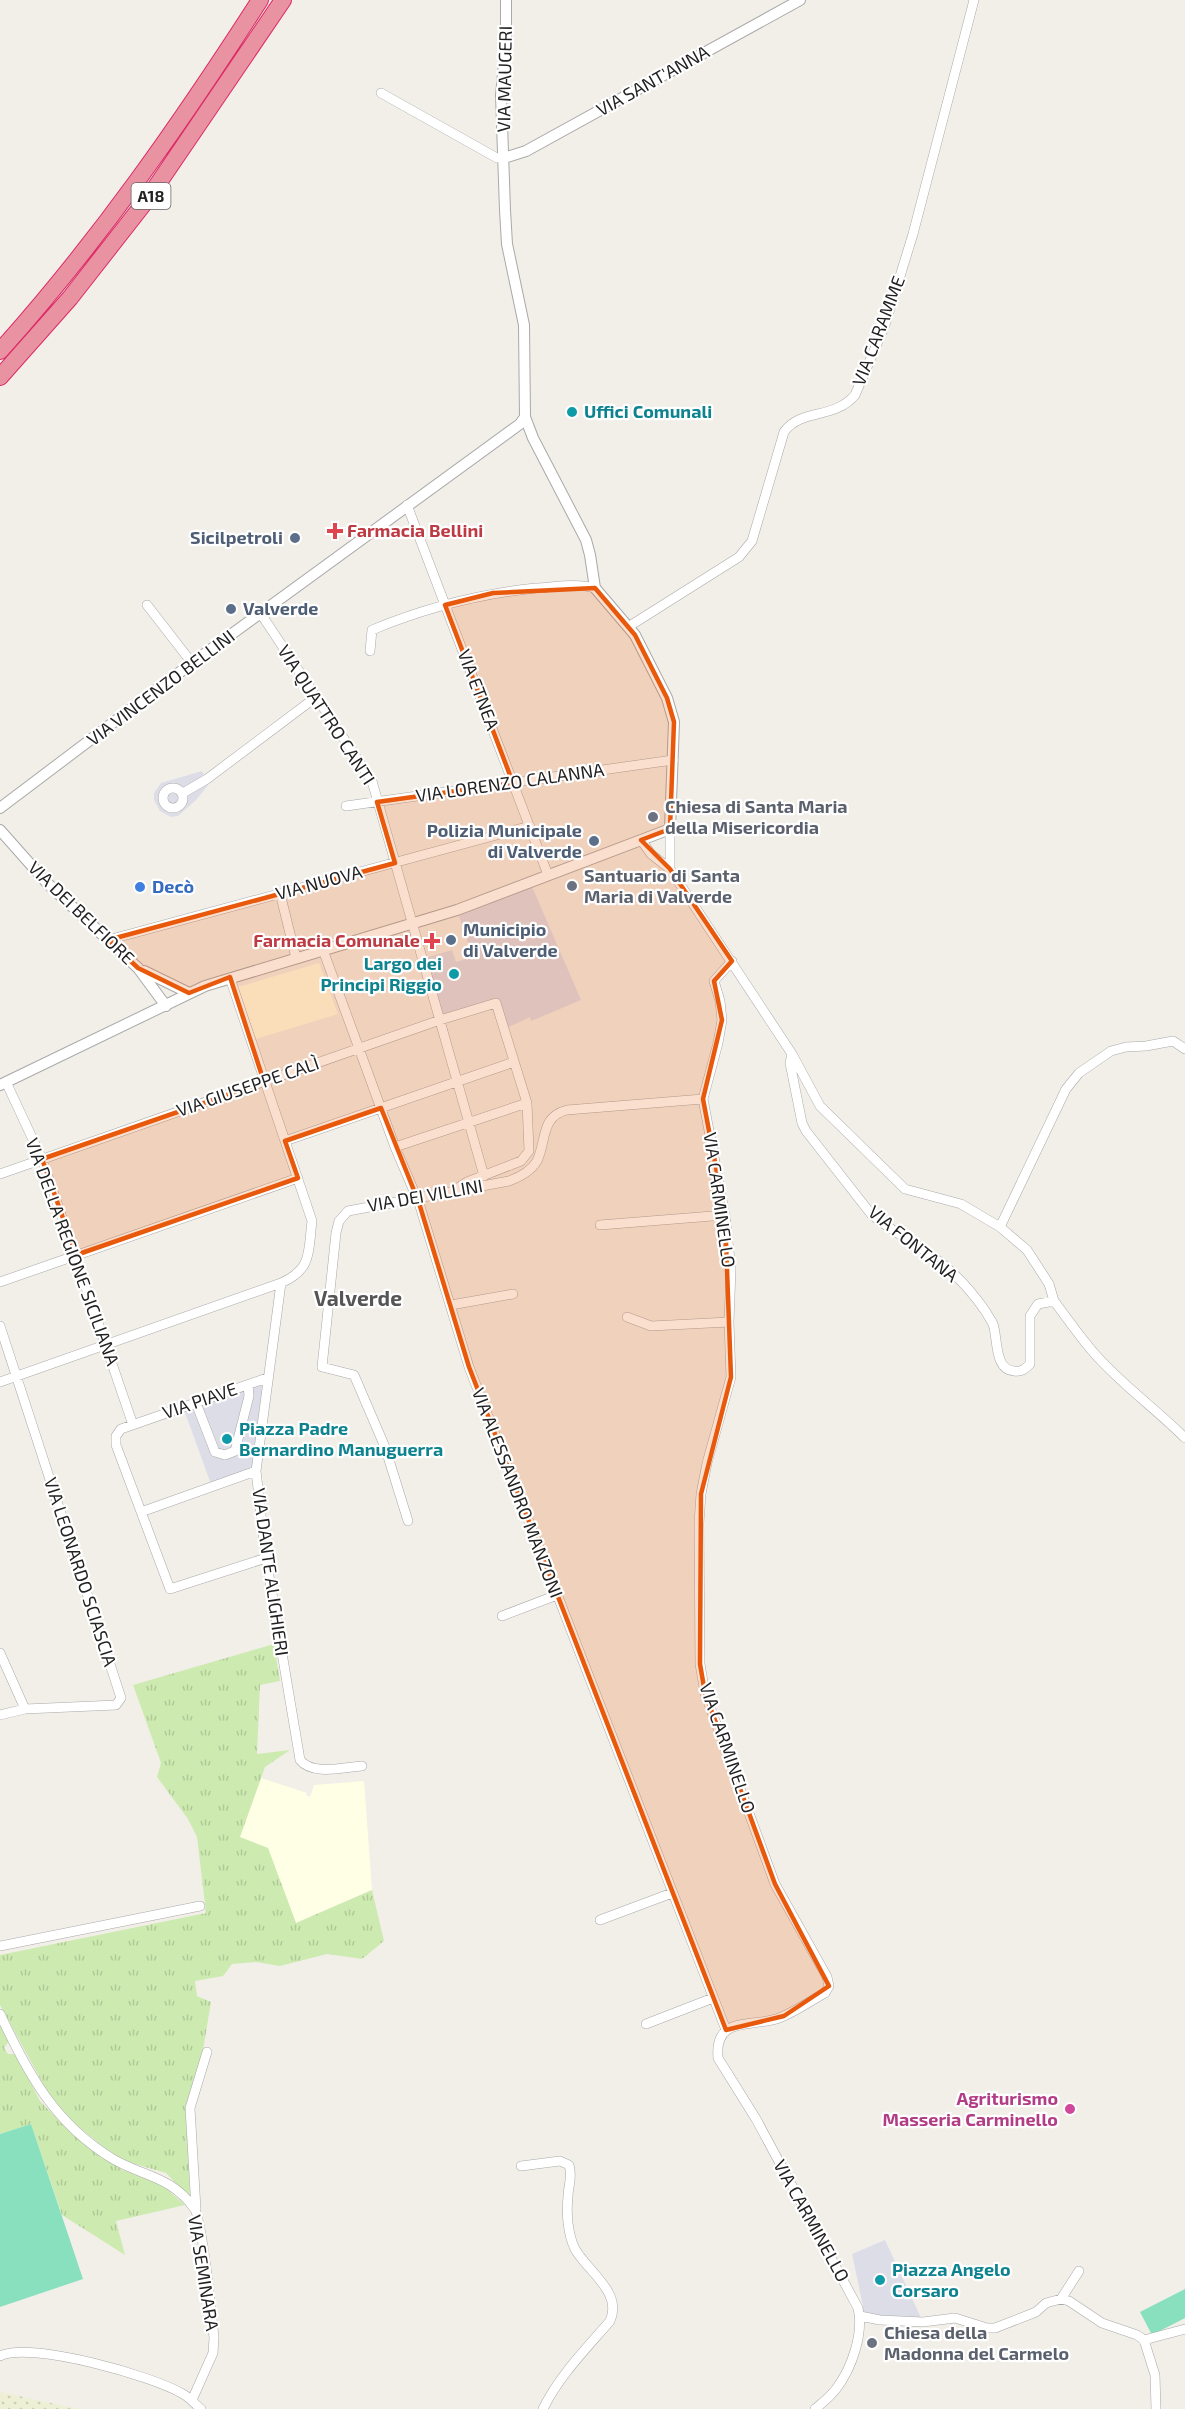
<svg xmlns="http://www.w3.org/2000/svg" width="1185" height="2409" font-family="'Exo 2',sans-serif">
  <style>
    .education { fill: #ffffe5 }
    .farmland { fill: url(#farmland-dots) }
    .grass { fill: url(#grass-tufts) }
    .pitch { fill: #88e0be }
    .plaza { fill: #dddde8 }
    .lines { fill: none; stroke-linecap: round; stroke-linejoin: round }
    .minor-casing { stroke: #a9a9a9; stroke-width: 10 }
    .tertiary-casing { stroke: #a9a9a9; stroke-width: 12 }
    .motorway-casing { stroke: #dc2a67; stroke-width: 18 }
    .minor { stroke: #fff; stroke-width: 9 }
    .tertiary { stroke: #fff; stroke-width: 10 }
    .motorway { stroke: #e892a2; stroke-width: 16 }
    .marked { fill: #e8590c; fill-opacity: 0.2; stroke: #e8590c; stroke-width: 4.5; stroke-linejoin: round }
    .culture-dot { fill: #0f9aa8; stroke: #fff; stroke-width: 2 }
    .health-dot { fill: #e0444e; stroke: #fff; stroke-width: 2 }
    .service-dot { fill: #5c6f8a; stroke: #fff; stroke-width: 2 }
    .worship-dot { fill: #6b7280; stroke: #fff; stroke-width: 2 }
    .shop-dot { fill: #3f7fe0; stroke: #fff; stroke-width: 2 }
    .hotel-dot { fill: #d1479c; stroke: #fff; stroke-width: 2 }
    .labels { text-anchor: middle; stroke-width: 4.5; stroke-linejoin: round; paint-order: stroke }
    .shield { fill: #fff; stroke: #646464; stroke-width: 1.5 }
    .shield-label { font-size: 16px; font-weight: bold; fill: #222 }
    .street-label { font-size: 18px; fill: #222; stroke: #fff }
    .culture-label { font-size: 18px; font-weight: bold; fill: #0d838f; stroke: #fff; text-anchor: start }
    .health-label { font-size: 18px; font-weight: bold; fill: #be3a42; stroke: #fff; text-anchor: start }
    .service-label { font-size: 18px; font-weight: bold; fill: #4e5e75; stroke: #fff; text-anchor: end }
    .worship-label { font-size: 18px; font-weight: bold; fill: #5b616d; stroke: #fff; text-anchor: start }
    .shop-label { font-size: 18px; font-weight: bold; fill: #366cbe; stroke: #fff; text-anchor: start }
    .hotel-label { font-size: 18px; font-weight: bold; fill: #b23c85; stroke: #fff; text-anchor: end }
    .quarter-label { font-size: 21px; font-weight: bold; fill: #555; stroke: #fff }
  </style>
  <defs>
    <pattern id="farmland-dots" width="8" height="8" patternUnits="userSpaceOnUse" patternTransform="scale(1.5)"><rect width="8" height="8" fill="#eef0d5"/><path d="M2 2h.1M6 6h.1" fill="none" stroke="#ccceb7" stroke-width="1.8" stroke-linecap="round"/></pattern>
    <pattern id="grass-tufts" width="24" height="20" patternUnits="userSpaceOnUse" patternTransform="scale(1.5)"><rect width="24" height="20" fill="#cdebb0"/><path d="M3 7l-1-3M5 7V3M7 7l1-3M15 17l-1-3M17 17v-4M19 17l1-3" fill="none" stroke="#b0c997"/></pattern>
  </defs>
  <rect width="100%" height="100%" fill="#f2efe9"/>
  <path class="education" d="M319 963 338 1014 256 1039 238 987Z
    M261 1778 307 1793 306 1795 310 1797 314 1785 364 1781 372 1890 296 1923 268 1848 239 1838Z"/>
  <path class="farmland" d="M0 2392 79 2409H0Z"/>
  <path class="grass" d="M274 1644 280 1681 260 1685 257 1754 290 1750 265 1767 240 1837 268 1848 296 1923 372 1890 384 1941 362 1959 327 1954 280 1966 256 1962 232 1964 223 1976 195 1981 197 1996 211 2002 203 2050 187 2103 190 2198 166 2173 125 2161 107 2150 74 2123 48 2093 0 2005V1955L206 1913 197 1837 188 1819 157 1777 161 1763 133 1685Z
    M0 2024 9 2041 4 2048 8 2054H16L40 2101 73 2135 122 2170 160 2183 185 2205 116 2221 125 2255 62 2215 31 2124 0 2134Z"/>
  <path class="pitch" d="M31 2124 83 2279 0 2307V2134Z
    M1185 2289V2318L1152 2335 1140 2312Z"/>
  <path class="plaza" d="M202 771 209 784 196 800 178 816 171 817 160 811 154 800V793L161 783Z
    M530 882 581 1000 531 1021 530 1017 504 1029 496 1003 440 1020 422 959 452 950 456 962 473 957 457 910Z
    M267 1378 256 1471 212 1487 183 1407Z
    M885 2240 923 2322 860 2316 858 2308 863 2306 852 2254Z"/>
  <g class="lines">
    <g class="minor-casing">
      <path id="minor" d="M381 93 497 158H504
        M407 505 548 875
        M147 605 192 663
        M261 614 372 781 484 1176
        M628 627 739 557 752 541 784 432C801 408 834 420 855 395L885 325 913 234 974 0
        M370 651 372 630C425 608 478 594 536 588 555 587 576 583 595 588
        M163 798a10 10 0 1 1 20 0a10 10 0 1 1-20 0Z
        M183 793 207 779 316 697
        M346 806 673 760
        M670 829V869
        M641 840 651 854 670 869 792 1054 790 1063 802 1123 806 1131 871 1214C888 1229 909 1239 928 1253 950 1268 971 1290 986 1312 988 1316 991 1320 993 1324 998 1338 994 1370 1014 1371 1022 1372 1025 1369 1030 1364V1316L1038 1304 1054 1301C1067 1318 1080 1337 1094 1353 1121 1384 1156 1409 1185 1438
        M280 893 296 958
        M108 940 530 826
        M323 950 395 1147 419 1203 469 1367 726 2030
        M732 961 714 981 720 1001 722 1020 718 1043 703 1099 725 1215 731 1269 729 1322 731 1377 707 1463 701 1494 699 1523 700 1664 705 1693 775 1884 827 1977 829 1986 825 1993C810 2001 795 2012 779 2018 752 2028 714 2015 718 2058L756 2119 858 2308C864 2333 852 2368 836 2389 830 2397 822 2403 815 2409
        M792 1054 820 1106 905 1189 961 1204 1000 1227 1027 1250 1049 1284 1054 1301
        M6 1082 42 1159 133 1425
        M285 1141 514 1062
        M395 1147 527 1103
        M0 1174 440 1020 496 1003 527 1103 529 1151 521 1161 467 1182 453 1191
        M600 1225 725 1215
        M1000 1227 1066 1089 1079 1073 1111 1051 1126 1047 1146 1046 1173 1041 1185 1049
        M0 1282 298 1178
        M281 1283 256 1471 266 1558 300 1760C313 1776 344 1767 362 1766
        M451 1305 513 1294
        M627 1317 651 1326 729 1322
        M0 1326 121 1698 116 1705 25 1709 0 1715
        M0 1382 281 1283C313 1269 308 1251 312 1221L230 978
        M196 1403 215 1452 225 1455 235 1451 249 1396 248 1385
        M141 1512 256 1471
        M408 1521 385 1447 354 1375 322 1367 336 1233 339 1221 348 1211 509 1181C520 1177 531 1171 537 1161 547 1140 540 1117 567 1110L703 1099
        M266 1558 170 1589 116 1445V1436L121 1429 267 1378
        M502 1616 557 1595
        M0 1653 25 1709
        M600 1920 672 1893
        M0 1946 200 1906
        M0 2014C28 2074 55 2124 113 2159 144 2177 171 2176 194 2208 202 2218 212 2318 214 2338L213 2353 192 2400
        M646 2024 713 1998
        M521 2166 560 2161 569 2165C573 2176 568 2186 568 2197 566 2213 568 2235 575 2249 587 2271 623 2292 610 2321 586 2349 559 2376 543 2409
        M196 2209 190 2108 207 2052
        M1061 2299 1079 2271
        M860 2316 880 2320 923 2322 955 2318 987 2328H995L1036 2312 1046 2303 1061 2299 1069 2301 1102 2323 1137 2335 1144 2340 1155 2375 1156 2409
        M1144 2340 1185 2329
        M0 2356C31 2341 153 2376 183 2394 190 2398 195 2404 201 2409"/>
    </g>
    <g class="tertiary-casing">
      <path id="tertiary" d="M504 158 526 151 800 0
        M0 808 192 663 520 424 525 417
        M0 830 47 883 138 968 166 1006
        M144 971 189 993
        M0 1085 205 986 457 910 670 829 674 722 667 698 635 635 595 588 590 555 586 540 533 438 525 417 524 325 507 244 505 210 501 95 506 43V0"/>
    </g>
    <g class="motorway-casing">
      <path id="motorway" d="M0 351C98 242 181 123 260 0
        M0 377 70 298 149 197 283 0"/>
    </g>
    <use href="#minor" class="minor"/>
    <use href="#tertiary" class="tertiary"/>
    <use href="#motorway" class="motorway"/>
  </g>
  <path class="marked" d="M595 588 635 635 667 698 674 722 670 829 641 840 670 869 732 961 714 981 722 1020 703 1099 725 1215 731 1377 701 1494 700 1664 705 1693 775 1884 829 1986 784 2016 726 2030 469 1367 419 1203 381 1108 285 1141 298 1178 76 1255 42 1159 264 1082 230 977 189 993 138 968 108 940 395 863 377 802 513 783 445 605 493 593Z"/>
  <g class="culture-dot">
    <circle cx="572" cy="412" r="6"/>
    <circle cx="454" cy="974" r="6"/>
    <circle cx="227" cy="1439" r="6"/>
    <circle cx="880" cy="2280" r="6"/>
  </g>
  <g class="health-dot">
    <path d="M332 522h6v6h6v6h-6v6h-6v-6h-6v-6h6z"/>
    <path d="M429 932h6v6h6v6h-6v6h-6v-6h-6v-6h6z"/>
  </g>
  <g class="service-dot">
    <circle cx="295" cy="538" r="6"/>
    <circle cx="231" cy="609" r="6"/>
    <circle cx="594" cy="841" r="6"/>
    <circle cx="451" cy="940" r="6"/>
  </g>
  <g class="worship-dot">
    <circle cx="653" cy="817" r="6"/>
    <circle cx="572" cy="886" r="6"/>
    <circle cx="872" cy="2343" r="6"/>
  </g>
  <circle class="shop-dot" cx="140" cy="887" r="6"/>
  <circle class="hotel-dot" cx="1070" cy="2109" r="6"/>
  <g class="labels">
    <rect class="shield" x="131.5" y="183" width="39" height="26" rx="4.5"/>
    <g class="shield-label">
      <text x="151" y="202">A18</text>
    </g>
    <g class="street-label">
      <text transform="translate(505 79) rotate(-89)" y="6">VIA MAUGERI</text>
      <text transform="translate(653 81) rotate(-29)" y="6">VIA SANT'ANNA</text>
      <text transform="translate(879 331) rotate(-69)" y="6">VIA CARAMME</text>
      <text transform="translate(161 688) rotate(-37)" y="6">VIA VINCENZO BELLINI</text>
      <text transform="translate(478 690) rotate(69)" y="6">VIA ETNEA</text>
      <text transform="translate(326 715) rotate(57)" y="6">VIA QUATTRO CANTI</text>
      <text transform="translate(510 783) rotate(-8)" y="6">VIA LORENZO CALANNA</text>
      <text transform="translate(319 883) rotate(-15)" y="6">VIA NUOVA</text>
      <text transform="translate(81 913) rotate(44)" y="6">VIA DEI BELFIORE</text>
      <text transform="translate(248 1087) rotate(-19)" y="6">VIA GIUSEPPE CALÌ</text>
      <text transform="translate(425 1196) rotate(-10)" y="6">VIA DEI VILLINI</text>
      <text transform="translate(719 1200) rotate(82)" y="6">VIA CARMINELLO</text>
      <text transform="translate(913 1244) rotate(39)" y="6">VIA FONTANA</text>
      <text transform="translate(72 1252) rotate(70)" y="6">VIA DELLA REGIONE SICILIANA</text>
      <text transform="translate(200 1401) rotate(-19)" y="6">VIA PIAVE</text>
      <text transform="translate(517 1493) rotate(69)" y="6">VIA ALESSANDRO MANZONI</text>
      <text transform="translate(80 1572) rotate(72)" y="6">VIA LEONARDO SCIASCIA</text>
      <text transform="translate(270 1572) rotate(82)" y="6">VIA DANTE ALIGHIERI</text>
      <text transform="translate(727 1748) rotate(71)" y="6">VIA CARMINELLO</text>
      <text transform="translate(811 2221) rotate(61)" y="6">VIA CARMINELLO</text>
      <text transform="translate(203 2273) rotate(81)" y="6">VIA SEMINARA</text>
    </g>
    <g class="culture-label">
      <text x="584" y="418">Uffici Comunali</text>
      <text x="442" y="970" text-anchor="end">Largo dei<tspan x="442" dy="21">Principi Riggio</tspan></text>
      <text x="239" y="1435">Piazza Padre<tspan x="239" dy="21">Bernardino Manuguerra</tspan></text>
      <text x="892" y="2276">Piazza Angelo<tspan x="892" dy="21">Corsaro</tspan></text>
    </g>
    <g class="health-label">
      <text x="347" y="537">Farmacia Bellini</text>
      <text x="420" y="947" text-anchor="end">Farmacia Comunale</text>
    </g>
    <g class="service-label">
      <text x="283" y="544">Sicilpetroli</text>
      <text x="243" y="615" text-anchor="start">Valverde</text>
      <text x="582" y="837">Polizia Municipale<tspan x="582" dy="21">di Valverde</tspan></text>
      <text x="463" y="936" text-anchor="start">Municipio<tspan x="463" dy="21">di Valverde</tspan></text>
    </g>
    <g class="worship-label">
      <text x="665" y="813">Chiesa di Santa Maria<tspan x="665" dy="21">della Misericordia</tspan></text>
      <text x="584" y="882">Santuario di Santa<tspan x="584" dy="21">Maria di Valverde</tspan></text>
      <text x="884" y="2339">Chiesa della<tspan x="884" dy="21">Madonna del Carmelo</tspan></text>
    </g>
    <g class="shop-label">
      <text x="152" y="893">Decò</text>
    </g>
    <g class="hotel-label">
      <text x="1058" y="2105">Agriturismo<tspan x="1058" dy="21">Masseria Carminello</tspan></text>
    </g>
    <g class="quarter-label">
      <text x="358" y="1306">Valverde</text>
    </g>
  </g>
</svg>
